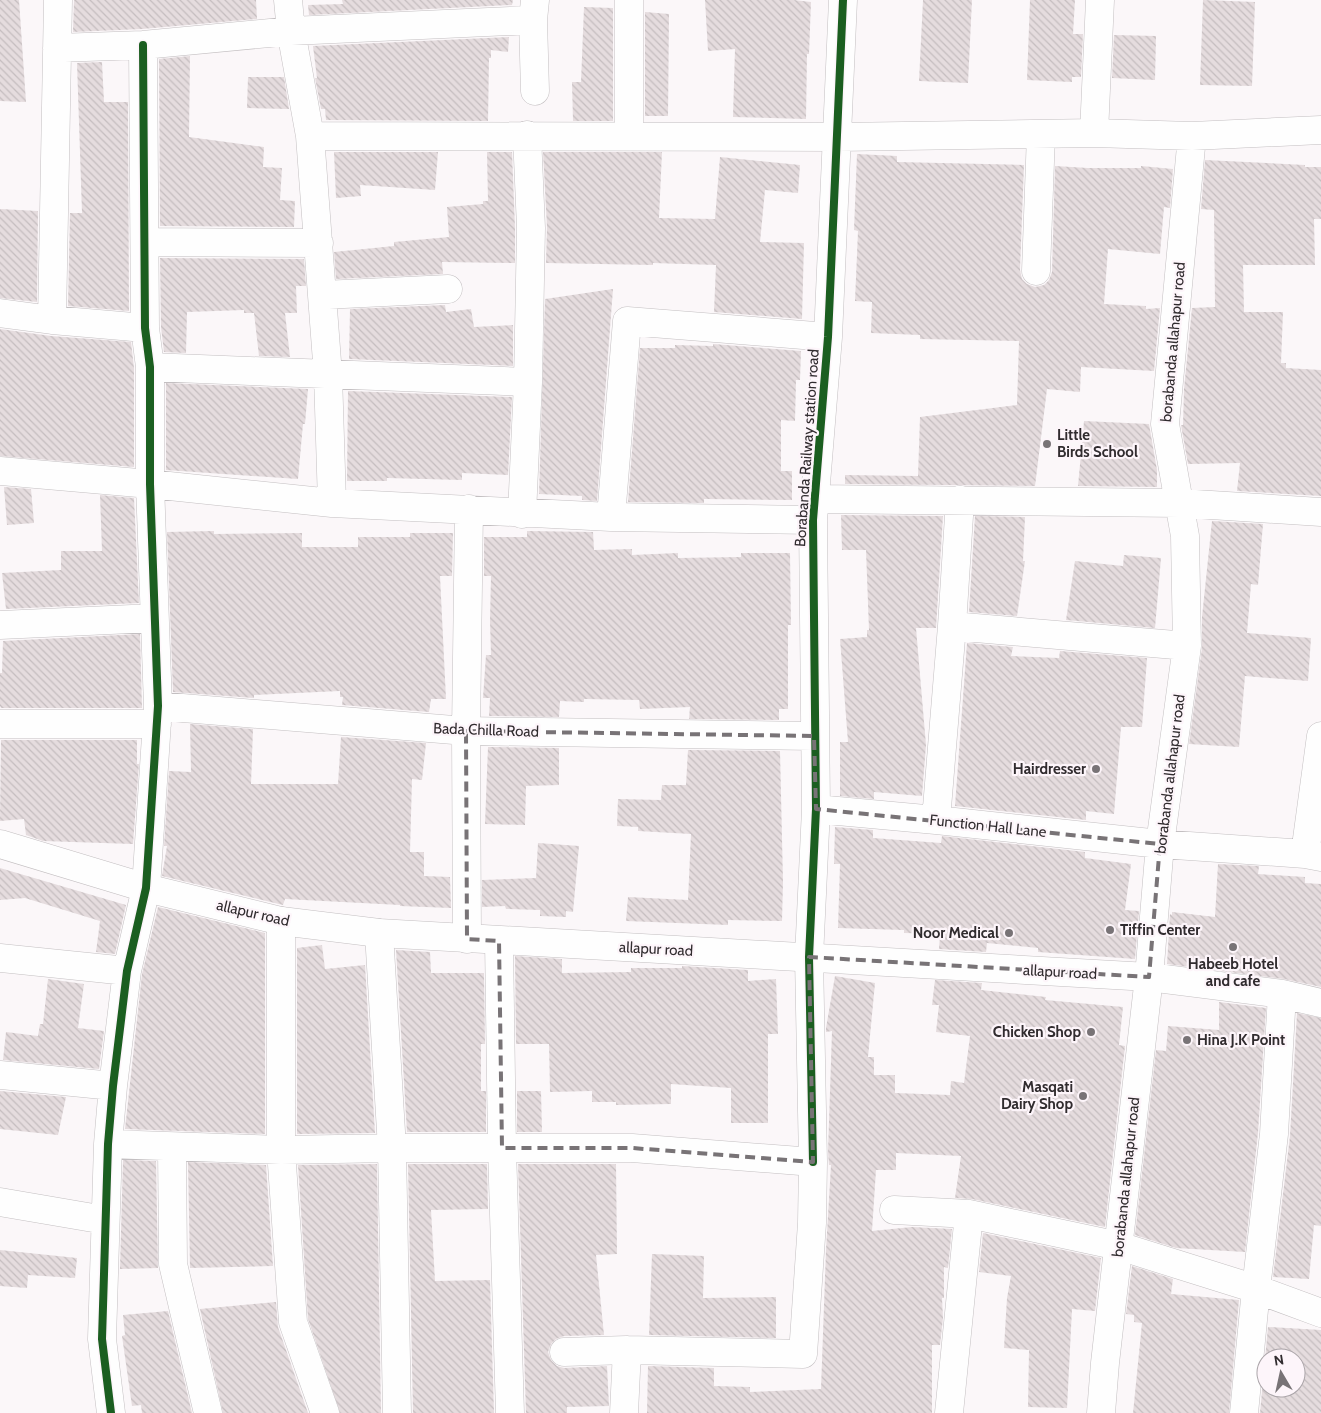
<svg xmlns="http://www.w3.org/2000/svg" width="1321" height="1413" font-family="Cabin,sans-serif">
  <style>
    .building { fill: url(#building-back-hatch); fill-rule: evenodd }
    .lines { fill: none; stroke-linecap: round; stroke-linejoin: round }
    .street-casing { stroke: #c3bfc1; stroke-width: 29 }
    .secondary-casing { stroke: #c3bfc1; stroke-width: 29 }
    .street { stroke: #fefefe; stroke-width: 28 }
    .secondary { stroke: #fefefe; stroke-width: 28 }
    .cycleway-casing { stroke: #fdf5fa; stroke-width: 11 }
    .cycleway { stroke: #1b5e20; stroke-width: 8 }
    .marked { fill: none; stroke: #787376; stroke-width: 4; stroke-dasharray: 10 6; stroke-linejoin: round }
    .poi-dot { fill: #787376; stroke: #fdf5fa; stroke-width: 2 }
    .labels { text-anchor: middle; stroke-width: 4.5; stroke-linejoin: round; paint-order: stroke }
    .street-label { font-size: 15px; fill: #312c2f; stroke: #fdf5fa }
    .poi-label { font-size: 15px; font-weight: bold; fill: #312c2f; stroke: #fdf5fa; text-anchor: end }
  </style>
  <defs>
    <pattern id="building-back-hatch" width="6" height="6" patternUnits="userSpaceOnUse" patternTransform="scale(1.25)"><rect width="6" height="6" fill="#e5dcde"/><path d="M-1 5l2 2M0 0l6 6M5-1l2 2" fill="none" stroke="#c5bdbf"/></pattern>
  </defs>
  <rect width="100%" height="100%" fill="#fbf7f9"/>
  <path class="building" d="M0 0H19L26 102 0 101Z
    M74 0H256L257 19 142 29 73 32Z
    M342 0H513L512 5 309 15 308 5 343 4Z
    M705 0H794L811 2 809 54H807L806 119 733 117 735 49 708 51Z
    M923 0H972L968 83 919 81Z
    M1030 0H1075L1073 34H1083L1081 77H1072V82L1027 80Z
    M1203 0 1255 2 1252 86 1200 85Z
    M584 7 613 8V121H573L572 82H581Z
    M645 12 669 14 668 116H645Z
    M1114 35 1156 36 1155 80 1112 78Z
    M509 37 508 52 491 50V58H489L488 121 326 120 325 109H321L315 78H317L313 46Z
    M190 56 189 137 264 147 263 167 282 168 280 200 295 201 294 227 160 226 159 59Z
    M102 62 104 102H128L129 311 68 306 70 213H82L77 63Z
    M248 77H284L289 109 247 108Z
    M334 152H438L435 190 360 185 361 196 336 198Z
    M487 152H512L515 228V263L442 262 443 274 336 279 334 252 394 246V242L449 237 447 207 483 204V201H488Z
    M543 152H662L659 218 715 219 720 157 800 165 798 193 765 190 760 242 804 243 802 319 714 312 716 265 653 263V265L546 263 547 227Z
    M857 154 897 156V162L1024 165 1020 270 1022 279 1027 284 1035 287 1044 285 1049 280 1052 272 1055 166 1088 168H1141V166L1173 169 1170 208 1164 207 1160 254 1108 249 1104 304 1146 306V309L1160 308 1154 371 1081 367 1080 392 1047 389 1035 486 845 484V475L918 476 920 417 1017 405 1019 341 920 339V335L871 333 872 302 855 301 858 231 854 230Z
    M1205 160 1305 165V167H1321V219H1314L1315 265H1243L1244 312H1283L1281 363H1286V368L1321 370V496L1237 491 1240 463 1188 464 1181 425H1183L1184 389 1192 308 1215 307 1214 210 1201 209Z
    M0 209 38 211 37 302 0 298Z
    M160 258 304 259 306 286H296L297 313H285L290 357 259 356 254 313H244V310L187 312 186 353 164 352 161 327Z
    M613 289 597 501 582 500V496L539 494 545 299Z
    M445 305 446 312 471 309 474 327 513 325V366L349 359 350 309Z
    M0 329 51 336 131 342 134 368V467L0 456Z
    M713 344 801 351 800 380H796L795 421 781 420V471H792V500L704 499V503L628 502 640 348H675V345L713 346Z
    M166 383 308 389 305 424H303L298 479 166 470Z
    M348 391 512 397 508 475 462 473V480L387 478V481H347Z
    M1084 421 1149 424 1157 470V487L1078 486Z
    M4 487 31 489 34 523 7 525Z
    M100 495 134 498 139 603 6 609 2 573 61 570V551H102Z
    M841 515 943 516 936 628H916L926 745 922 796 874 792V799L840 796V742H848L840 639 867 637V630H869L866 550H842Z
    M975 516 1025 517 1023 561H1025L1017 616 969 612Z
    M1212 521 1263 524 1258 585 1251 584 1247 633 1311 638 1308 681 1245 676 1239 747 1189 744 1202 648V617Z
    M214 531V534L302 533V547H358V537H410V533H453L452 576H440L446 699H431L429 712 342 705 343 697H340V691L254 695V698L173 692 167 532Z
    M527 531 593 532 594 550 632 549V555L678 553V558L741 557V553H790L791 625H788V709H779V720L689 719 690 707 640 709 639 700 584 699V702L560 701 559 717 489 716 490 698H483L486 655H491L490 621 491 576H484V537H527Z
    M1124 555 1161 558 1155 628 1066 620 1075 561 1123 566Z
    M140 634 142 708H1L0 706V673H2L3 641Z
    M967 643 1013 647 1011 656 1059 658 1060 651 1147 658 1142 727H1121L1114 814 1086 811V820L955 806Z
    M190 724 253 729 251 784H338L341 737 426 743 422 780 412 779 410 852H424V876L450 877 451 908 400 906V905L285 899 283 905 162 876 167 846H164L169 771 191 772Z
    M1 740H137V764H139L133 844 43 841 26 835 24 819 0 821Z
    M488 747 559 748V785L526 786 525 825 485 824Z
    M688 750 780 751 783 882 782 921 728 920V925L626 921 628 897 688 900 691 834 638 831V827L617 826 618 799 661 800 662 785H686Z
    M835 827 873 830V838L941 843 942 836 1085 852V858L1131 864 1125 910 1139 911 1135 959 1038 952V948L987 943 986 952 939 949 940 934 904 933V930L838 928 840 864H834Z
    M538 843 579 846 573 912 566 911V917L540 916V910L506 909 505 906 482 907V880L536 878Z
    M1218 864 1259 866 1258 874 1305 877V883L1321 884V987L1284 979 1167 964 1170 914 1172 915V912L1215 917Z
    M0 868 126 905 115 954 96 952 100 921 25 898 0 900Z
    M158 907 265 933V1134L125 1129 142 974Z
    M322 945 325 969 365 965 375 1133 297 1134V948Z
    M396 950 430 952 431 973H484L485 1044H481V1091H486V1132H407Z
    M515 956 562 959V973L631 972V968H682V966L748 970V981L776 979 778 1034H768V1123H731V1088L671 1084V1104L616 1105V1102H592V1091L550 1092 549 1044H516Z
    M835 976 875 983 868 1057H874V1075H895V1093L950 1095 951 1081 964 1083 970 1036 936 1032 939 1005H932L935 980 982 983 981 990 1046 997 1045 1000 1123 1007 1119 1045 1125 1046 1105 1227 972 1199 955 1198 961 1156 896 1153V1170H876L872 1231 912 1227 952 1229 948 1268 944 1267V1298H942L943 1318 940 1345H932V1413H647L648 1366 714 1368V1386L750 1387V1392L821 1389 826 1250 831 1165H829L828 1152 832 1031 826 1032V1028Z
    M48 979 84 984 78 1028 104 1031 99 1069 3 1060 6 1032 38 1036 40 1024H43Z
    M1219 1002 1266 1008 1258 1133 1245 1252 1176 1248 1135 1235 1156 1050 1166 1051 1168 1026 1219 1030Z
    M1297 1013 1321 1018V1226L1314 1225 1309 1279 1273 1277 1290 1136Z
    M0 1091 66 1097 58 1135 0 1129Z
    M517 1091H541L542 1132H517Z
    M123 1160 156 1161 158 1268 120 1269Z
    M188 1162 266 1165 273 1266 190 1268Z
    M377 1164 381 1413H340L308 1319 298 1165Z
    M408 1164H487L488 1209 431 1210 435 1281 490 1280 494 1413H413Z
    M518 1164H616L617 1254 596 1255 604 1335 564 1336 556 1339 551 1344 548 1352 551 1360 557 1366 564 1368 607 1366 609 1406 567 1407V1413H526Z
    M983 1233 1101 1258 1095 1311 1072 1309 1067 1408 1028 1407 1029 1350 1004 1348 1007 1298 1011 1276 979 1272Z
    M0 1250 77 1258 75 1278 28 1275 27 1288 0 1286Z
    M652 1254 704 1256 703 1298 776 1297V1338L649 1335Z
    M1132 1266 1173 1279 1171 1294 1239 1300 1229 1413H1133L1142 1323 1134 1322V1315L1126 1314Z
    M276 1302 278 1327 308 1413H223L200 1309Z
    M168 1311 192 1413H142L141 1405 132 1406 122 1336 125 1335 123 1315Z
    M1268 1327 1321 1330V1413H1260ZM1266 1358H1296V1388H1266Z"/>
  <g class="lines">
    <g class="street-casing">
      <path id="street" d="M288 0 291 31 310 136 328 375 332 503
        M535 0 533 20 535 91
        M629 0V136
        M57 48 143 45 291 31 533 20
        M1094 133 1100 0
        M310 136 838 137 1094 133 1192 136 1321 130
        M1192 136 1165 424 1185 536 1187 646 1160 844 1149 977 1282 994 1321 1003
        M145 242 319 243
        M1036 271 1041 134
        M323 295 448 289
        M0 313 52 320 145 328
        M52 320 58 0
        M150 367 528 382
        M0 471 150 484 332 503 611 517 813 520
        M815 499 1179 503 1321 512
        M522 514 528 382 531 228 527 135
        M611 517 627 321 828 337
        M0 625 154 618
        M952 626 1187 646
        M158 706 466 731 814 736
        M0 724H157
        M816 809 936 820 1160 844 1305 854 1321 857
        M936 820 952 626 960 500
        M1305 854 1321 736
        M281 921V1150L293 1322 325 1413
        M379 933 392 1148 397 1413
        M467 939 466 731 469 509
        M499 941 502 1148 510 1413
        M0 958 127 971
        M1282 994 1274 1134 1256 1289 1321 1313
        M0 1075 113 1086
        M108 1144 281 1150 392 1148H632L813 1162 812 1223 803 1354 627 1350 564 1352
        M172 1147 173 1264 208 1413
        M813 1162 809 957 816 809 813 520 828 337 843 0
        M0 1202 105 1220
        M894 1210 969 1214 1119 1246 1256 1289 1244 1413
        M111 1413 102 1339 108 1144 113 1086 127 971 146 888 158 706 150 484V367L145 328 143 45
        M624 1413 627 1350
        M949 1413 969 1214"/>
    </g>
    <g class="secondary-casing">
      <path id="secondary" d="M0 844 146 888 281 921 379 933 1149 977 1105 1363 1101 1413"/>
    </g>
    <use href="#street" class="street"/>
    <use href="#secondary" class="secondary"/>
    <g class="cycleway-casing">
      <path id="cycleway" d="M813 1162 809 957 816 809 813 520 828 337 843 0
        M111 1413 102 1339 108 1144 113 1086 127 971 146 888 158 706 150 484V367L145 328 143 45"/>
    </g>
    <use href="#cycleway" class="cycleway"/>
  </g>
  <path class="marked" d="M466 731 814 736 816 809 1160 844 1149 977 809 957 813 1162 632 1148H502L499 941 467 939Z"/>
  <g class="poi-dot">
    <circle cx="1047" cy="444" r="5"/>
    <circle cx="1096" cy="769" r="5"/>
    <circle cx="1110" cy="930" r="5"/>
    <circle cx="1009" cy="933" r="5"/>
    <circle cx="1233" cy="947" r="5"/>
    <circle cx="1091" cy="1032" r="5"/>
    <circle cx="1187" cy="1040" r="5"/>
    <circle cx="1083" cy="1096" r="5"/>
  </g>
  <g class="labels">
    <g class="street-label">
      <text transform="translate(1173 342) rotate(-85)" y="5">borabanda allahapur road</text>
      <text transform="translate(807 448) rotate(-86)" y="5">Borabanda Railway station road</text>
      <text transform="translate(486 730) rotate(2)" y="5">Bada Chilla Road</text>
      <text transform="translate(1170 774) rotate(-83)" y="5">borabanda allahapur road</text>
      <text transform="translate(988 826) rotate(6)" y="5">Function Hall Lane</text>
      <text transform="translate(253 913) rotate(13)" y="5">allapur road</text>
      <text transform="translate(656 949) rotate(3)" y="5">allapur road</text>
      <text transform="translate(1060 972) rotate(3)" y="5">allapur road</text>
      <text transform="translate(1126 1177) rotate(-84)" y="5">borabanda allahapur road</text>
    </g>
    <g class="poi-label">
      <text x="1057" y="440" text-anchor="start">Little<tspan x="1057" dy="17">Birds School</tspan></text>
      <text x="1086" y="774">Hairdresser</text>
      <text x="1120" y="935" text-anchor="start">Tiffin Center</text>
      <text x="999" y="938">Noor Medical</text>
      <text x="1233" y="969" text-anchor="middle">Habeeb Hotel<tspan x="1233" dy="17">and cafe</tspan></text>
      <text x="1081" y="1037">Chicken Shop</text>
      <text x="1197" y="1045" text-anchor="start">Hina J.K Point</text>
      <text x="1073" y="1092">Masqati<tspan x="1073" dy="17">Dairy Shop</tspan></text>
    </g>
  </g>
  <g transform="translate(1281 1373) rotate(351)"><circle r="24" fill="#fdf5fa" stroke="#aba5a9"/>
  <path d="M0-4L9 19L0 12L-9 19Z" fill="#787376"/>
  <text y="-8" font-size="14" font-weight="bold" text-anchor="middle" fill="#312c2f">N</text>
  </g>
</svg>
